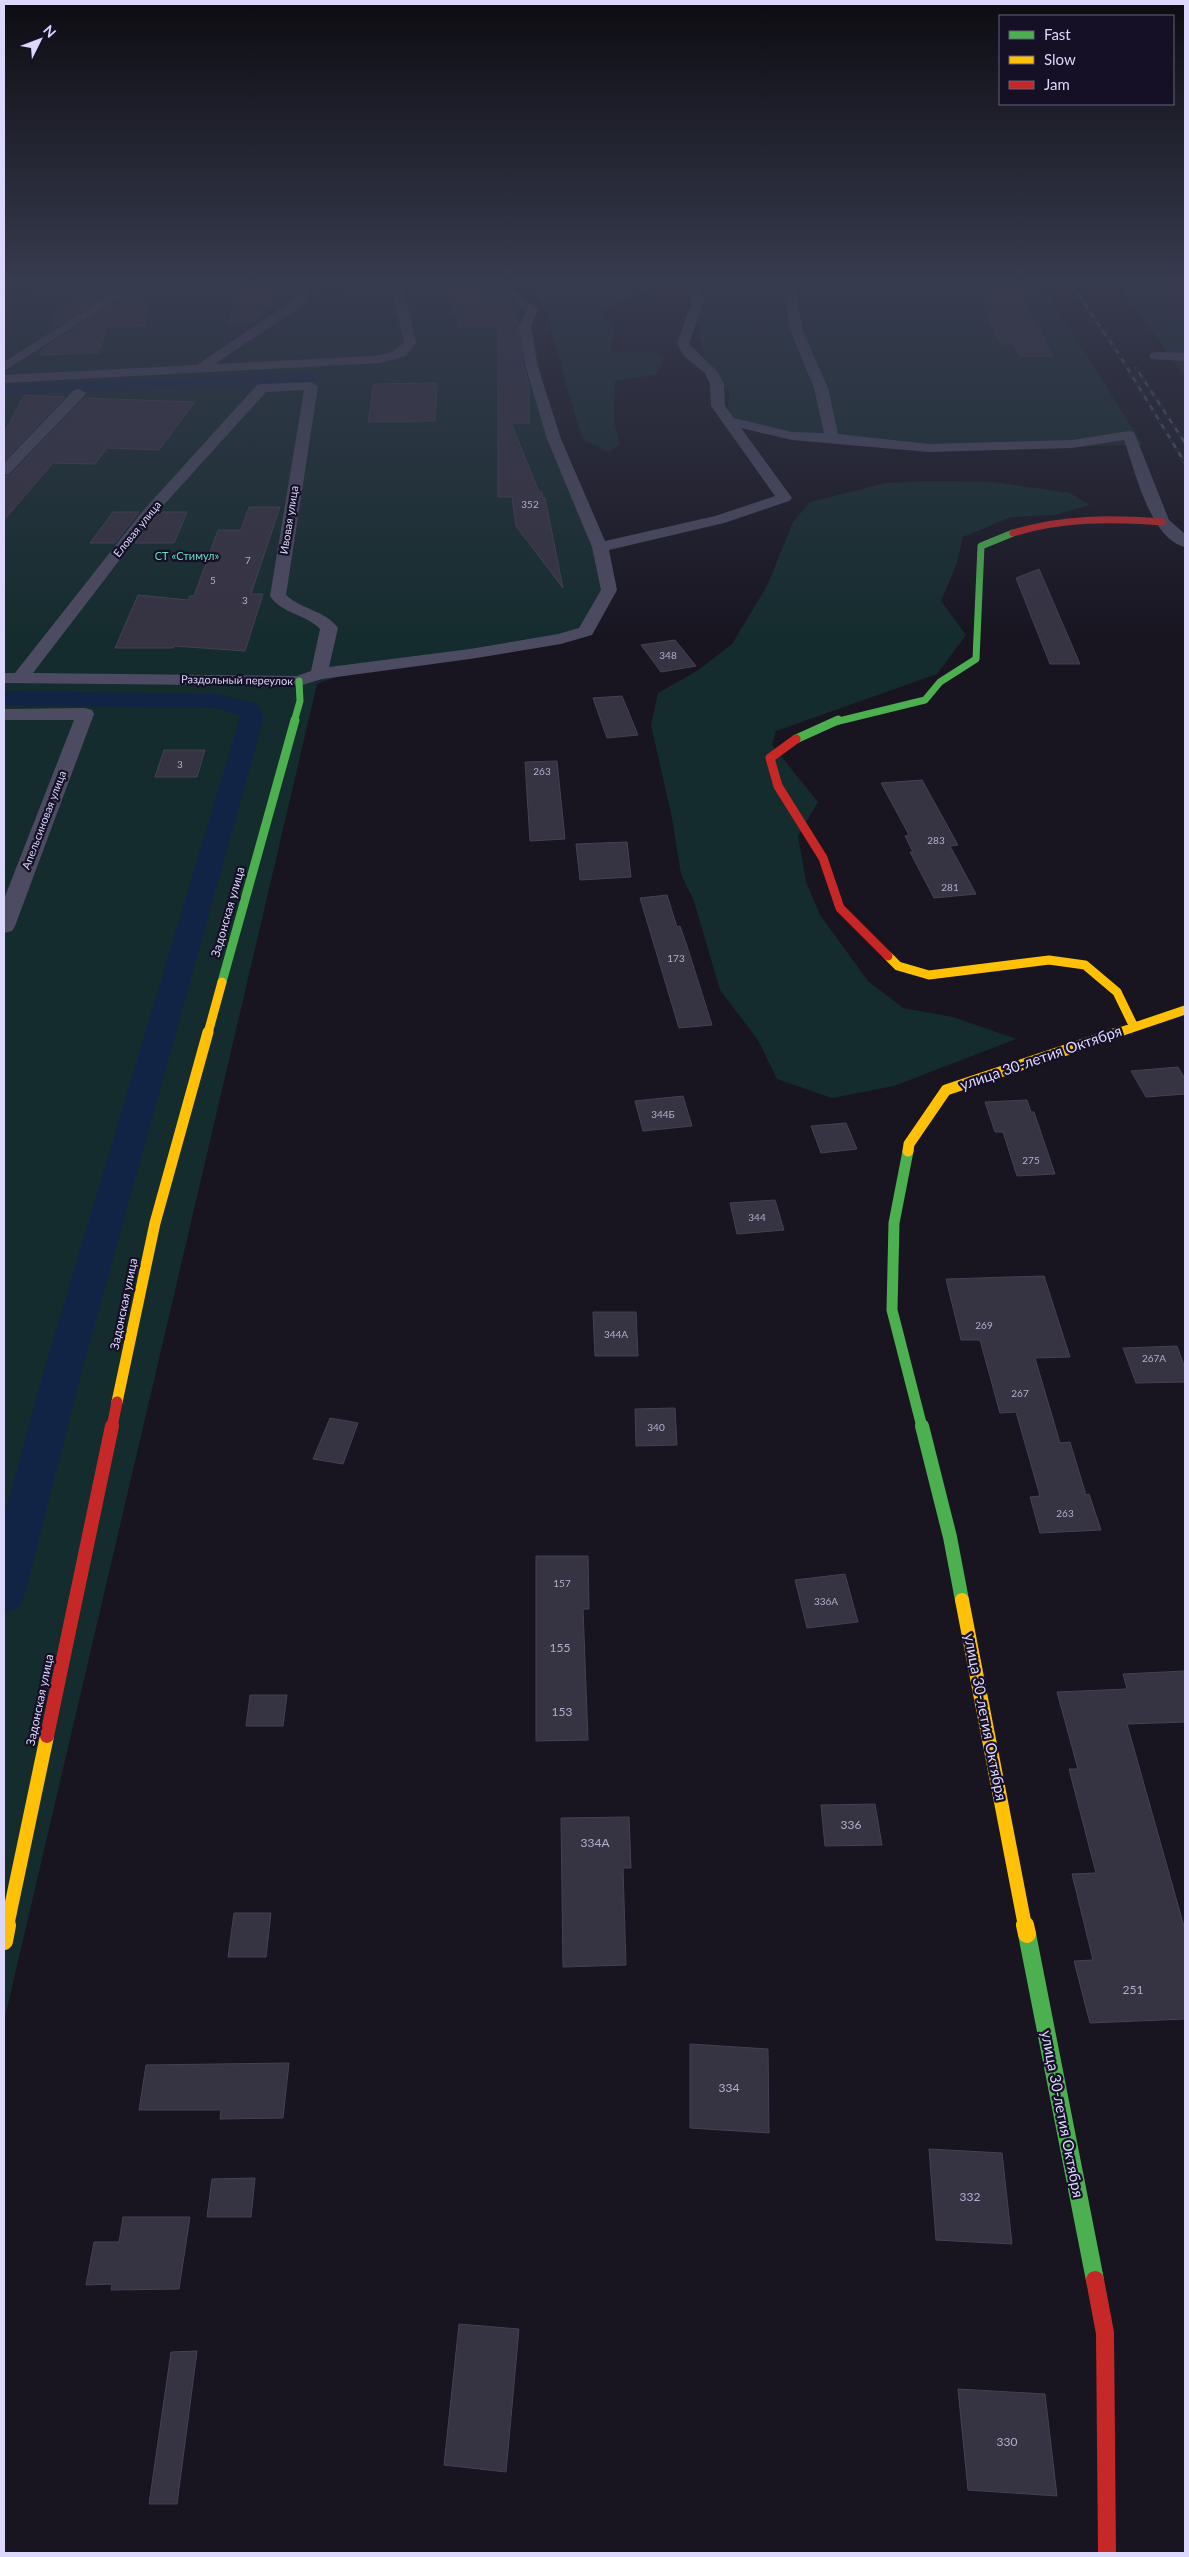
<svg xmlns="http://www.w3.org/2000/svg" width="1189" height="2557" font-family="Lato,sans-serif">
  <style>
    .green { fill: #152c2e }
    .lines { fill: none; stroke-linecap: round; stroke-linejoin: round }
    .canal { fill: #122446; fill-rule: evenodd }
    .building { fill: #363343; stroke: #454054 }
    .street { fill: #4d4b62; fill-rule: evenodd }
    .fast-far4 { stroke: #4caf50; stroke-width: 7 }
    .fast-far3 { stroke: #4caf50; stroke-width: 9 }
    .fast-far2 { stroke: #4caf50; stroke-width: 11 }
    .fast-far1 { stroke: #4caf50; stroke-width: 14 }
    .fast { stroke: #4caf50; stroke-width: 18 }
    .slow-far3 { stroke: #ffc107; stroke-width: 9 }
    .slow-far2 { stroke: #ffc107; stroke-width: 11 }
    .slow-far1 { stroke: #ffc107; stroke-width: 14 }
    .slow { stroke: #ffc107; stroke-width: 18 }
    .jam-far4 { stroke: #c62828; stroke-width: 7 }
    .jam-far3 { stroke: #c62828; stroke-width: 9 }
    .jam-far2 { stroke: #c62828; stroke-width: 11 }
    .jam-far1 { stroke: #c62828; stroke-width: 14 }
    .jam { stroke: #c62828; stroke-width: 18 }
    .rail-casing { stroke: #465969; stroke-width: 2.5 }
    .rail { stroke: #151026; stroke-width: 2; stroke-dasharray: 5.5; stroke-linecap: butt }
    .labels { text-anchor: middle; stroke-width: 4.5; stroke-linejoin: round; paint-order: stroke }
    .number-label { font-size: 10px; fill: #b2aece }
    .far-street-label { font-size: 11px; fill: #dcd7fd; stroke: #151026 }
    .far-park-label { font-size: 11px; fill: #66dbc0; stroke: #151026 }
    .street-label { font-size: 12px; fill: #dcd7fd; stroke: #151026 }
    .near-number-label { font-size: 12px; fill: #b2aece }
    .near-street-label { font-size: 15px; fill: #dcd7fd; stroke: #151026 }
  </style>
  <rect width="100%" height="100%" fill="#181521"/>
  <path class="green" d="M4 281H500L528 309 547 404 586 498 606 555 600 612 579 633 341 675 317 684 4 2021Z
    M521 281 646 283 650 290 598 310 615 328 610 351C630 355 645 346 664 358L656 374 615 381 614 421 620 445 608 452 582 439 543 303Z
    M688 281H1040L1143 445 929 450 776 430 727 416 729 392 705 359Z
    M1115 281H1185V377Z
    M931 481 993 482 1070 493 1090 505 1054 515 1011 517 963 537 957 563 941 601 966 635 937 674 776 731 772 745 818 802 798 836 806 882 820 915 868 981 903 1008 953 1017 1016 1039 894 1086 832 1098 777 1079 758 1040 720 990 694 901 681 874 672 818 651 725 658 693 697 671 732 644 767 586 793 522 810 502 886 483Z"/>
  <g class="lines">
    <path class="canal" d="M25 281H44L4 305V294Z
      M320 281H336L341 309 339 312 333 314 325 309Z
      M307 372 313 373 316 377 313 381 4 395V385Z
      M4 691 216 694 257 704 264 717 82 1370 25 1594 19 1607 4 1613V1517L44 1370 240 717 238 714 216 708 4 705Z"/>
  </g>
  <path class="building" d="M447 281H481L486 298H498V289L510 300 518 324 523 364 529 385V423H511L539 492H542L543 498H545L563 588 516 526 512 497H498V327L459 328Z
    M279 290 255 322 230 323 236 292Z
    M979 291H1017L1053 356H1020L1014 344H1001L984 310H989Z
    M151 292 144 326 107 327 98 353 40 355 43 349 131 293Z
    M94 294H108L50 330 59 309 69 308 72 300 84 299 85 295Z
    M437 383 435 421 368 422 374 384Z
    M24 395 65 397 4 461V433Z
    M85 398 195 402 159 450 107 448 95 464 53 463 4 520V477L10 475Z
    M249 507H280L251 594H263L245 651 174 646 173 648H115L138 595 188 600 190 596H194L218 530H241Z
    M113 512H139L115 543H90Z
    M159 512H187L174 543H135Z
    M1039 569 1080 664H1050L1016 578Z
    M675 640 696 666 661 672 641 645Z
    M622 696 638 735 607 738 593 698Z
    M164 750H205L197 777H155Z
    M557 761 565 839 530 841 525 762Z
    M922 780 958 845 950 846 976 894 934 898 910 852H913L905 836 909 835 881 783Z
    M627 842 631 877 580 880 576 844Z
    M667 895 677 927 680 926 687 946 712 1025 679 1028 640 898Z
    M1178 1067 1185 1079V1094L1146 1097 1131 1071Z
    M683 1096 692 1126 643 1131 635 1101Z
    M1027 1100 1031 1112H1034L1055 1174 1017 1176 1003 1132H995L985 1102Z
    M846 1123 857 1149 821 1153 811 1126Z
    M775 1200 784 1230 737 1234 730 1203Z
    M1044 1276 1070 1357 1035 1358 1060 1443 1070 1442 1086 1495 1089 1494 1101 1530 1040 1533 1030 1497 1040 1496 1016 1412 1000 1413 980 1340H961L946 1279Z
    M593 1312H636L638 1356H595Z
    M1177 1346 1185 1368V1382L1136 1383 1123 1348Z
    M675 1408 677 1445 636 1446 635 1409Z
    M330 1418 358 1423 343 1464 313 1459Z
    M536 1556H588L589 1609H583L588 1740 536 1741Z
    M845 1574 858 1622 807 1628 795 1580Z
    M1185 1671V1722L1127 1724 1185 1930V2019L1090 2023 1074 1961 1093 1960 1072 1874 1096 1873 1069 1769H1078L1057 1692 1127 1689 1123 1674Z
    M250 1695H287L283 1726H246Z
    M875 1804 882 1845 825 1846 821 1805Z
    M629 1817 631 1868H623L626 1965 563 1967 561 1818Z
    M234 1913H271L266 1957H228Z
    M690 2044 768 2049 769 2133 690 2128Z
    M289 2063 283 2118 220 2119 221 2110H139L146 2065Z
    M929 2149 1002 2153 1012 2244 936 2240Z
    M255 2178 251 2217H207L212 2179Z
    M123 2217H190L179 2289 111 2290 112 2284 86 2285 94 2242H119Z
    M459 2324 519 2329 506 2472 444 2465Z
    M197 2351 177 2504H149L171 2352Z
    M958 2389 1045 2394 1057 2496 968 2490Z"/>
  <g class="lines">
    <path class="street" d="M132 281H146L4 371V362Z
      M301 281H313L304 304 215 364 373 356 390 353 404 343 390 281H402L416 343 406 356 380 363 4 383V375L197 365 295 299Z
      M491 281H504L538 310 531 327 537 364 561 439 605 541 715 516 775 496 711 406 710 384 705 373 685 357 677 344 692 301 684 281H696L704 301 689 344 717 371 724 384 725 406 734 418 792 432 824 433 814 388 791 332 782 281H794L803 332 828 388 838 434 929 444 1072 440 1129 431 1134 432 1169 520 1185 534V547C1150 539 1135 470 1124 440L1072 448 929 452 792 440 741 428 792 498 789 501 724 523 609 550 617 590 592 635 561 644 470 659 322 679 299 686 4 683V673H15L141 513 257 385 262 384 311 382 318 386 286 595C302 610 325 610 338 628L329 667 470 649 558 634 579 628 601 590 592 547 547 439 525 364 519 327 526 311ZM304 390 270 596C282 614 306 614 320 629L311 671 297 676 33 673 151 519 266 392Z
      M1156 352 1185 353V361L1151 359 1150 356 1151 353Z
      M79 389 86 393 84 396 9 474 4 475V463L74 390Z
      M85 708 92 710 94 714 15 926 12 931 4 933V899L74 720H4V709Z"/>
    <path class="fast-far4" d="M294 722 300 701 299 681
      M835 722 925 700 940 682 976 659 981 546 1013 533"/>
    <path class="fast-far3" d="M796 739 838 720
      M222 982 295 720"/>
    <path class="fast-far2" d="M908 1151 894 1223 892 1310 922 1427"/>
    <path class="fast-far1" d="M922 1426 950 1537 962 1600"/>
    <path class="fast" d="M1027 1934 1095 2280"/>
    <path class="slow-far3" d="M888 956 898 966 929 975 1049 960 1085 965 1117 992 1134 1027
      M208 1033 222 982
      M1117 1033 1185 1010"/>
    <path class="slow-far2" d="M908 1151 909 1144 946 1090 1120 1032
      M117 1402 155 1223 208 1032"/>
    <path class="slow-far1" d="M962 1600 1025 1926
      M7 1926 47 1736"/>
    <path class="slow" d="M1025 1925 1027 1934
      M4 1941 7 1925"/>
    <path class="jam-far4" d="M1013 533C1062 518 1111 518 1162 522"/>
    <path class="jam-far3" d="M796 739 770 758 778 786 823 858 840 908 888 956"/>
    <path class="jam-far2" d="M112 1427 117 1402"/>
    <path class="jam-far1" d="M47 1736 112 1426"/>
    <path class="jam" d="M1095 2280 1105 2333 1107 2553"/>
    <g class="rail-casing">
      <path id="rail" d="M1069 281 1120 356 1185 463
        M1136 368 1185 443"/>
    </g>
    <use href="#rail" class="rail"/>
  </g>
  <linearGradient id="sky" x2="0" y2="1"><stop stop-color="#0d0c12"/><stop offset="0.44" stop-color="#373b4e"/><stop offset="1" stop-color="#373b4e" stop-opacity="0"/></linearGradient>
  <rect width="1189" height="639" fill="url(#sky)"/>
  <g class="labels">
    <g class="number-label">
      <text x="530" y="508">352</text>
      <text x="248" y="564">7</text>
      <text x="213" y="584">5</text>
      <text x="245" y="604">3</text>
      <text x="668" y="659">348</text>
      <text x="180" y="768">3</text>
      <text x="542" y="775">263</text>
      <text x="936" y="844">283</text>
      <text x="950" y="891">281</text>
      <text x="676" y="962">173</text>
      <text x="663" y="1118">344Б</text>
      <text x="1031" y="1164">275</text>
      <text x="757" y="1221">344</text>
      <text x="984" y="1329">269</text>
      <text x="616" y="1338">344А</text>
      <text x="1154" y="1362">267А</text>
      <text x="1020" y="1397">267</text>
      <text x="656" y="1431">340</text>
      <text x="1065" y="1517">263</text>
      <text x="562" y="1587">157</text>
      <text x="826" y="1605">336А</text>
    </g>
    <g class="far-street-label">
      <text transform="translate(289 520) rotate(-81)" y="4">Ивовая улица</text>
      <text transform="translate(137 529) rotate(-51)" y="4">Еловая улица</text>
      <text transform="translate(237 680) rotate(1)" y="4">Раздольный переулок</text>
      <text transform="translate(44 820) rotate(-69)" y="4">Апельсиновая улица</text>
    </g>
    <g class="far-park-label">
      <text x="187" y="560">СТ «Стимул»</text>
    </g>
    <g class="street-label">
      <text transform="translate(228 912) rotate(-74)" y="4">Задонская улица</text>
      <text transform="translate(124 1304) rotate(-78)" y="4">Задонская улица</text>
      <text transform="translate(40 1700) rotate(-78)" y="4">Задонская улица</text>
    </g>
    <g class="near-number-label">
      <text x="560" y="1652">155</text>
      <text x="562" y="1716">153</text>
      <text x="851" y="1829">336</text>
      <text x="595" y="1847">334А</text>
      <text x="1133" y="1994">251</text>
      <text x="729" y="2092">334</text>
      <text x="970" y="2201">332</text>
      <text x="1007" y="2446">330</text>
    </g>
    <g class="near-street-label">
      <text transform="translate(1041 1058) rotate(-19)" y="5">улица 30-летия Октября</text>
      <text transform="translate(985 1717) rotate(79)" y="5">улица 30-летия Октября</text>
      <text transform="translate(1062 2114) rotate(79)" y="5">улица 30-летия Октября</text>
    </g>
  </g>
  <rect width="1189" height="2557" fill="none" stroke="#dcd7fd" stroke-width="10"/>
  <rect x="999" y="15" width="175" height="90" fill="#151026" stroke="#65607c"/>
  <rect x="1009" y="31" width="25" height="8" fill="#4caf50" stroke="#65607c"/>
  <text x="1044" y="40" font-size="15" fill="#dcd7fd">Fast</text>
  <rect x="1009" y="56" width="25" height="8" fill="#ffc107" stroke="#65607c"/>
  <text x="1044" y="65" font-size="15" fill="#dcd7fd">Slow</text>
  <rect x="1009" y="81" width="25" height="8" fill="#c62828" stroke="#65607c"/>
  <text x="1044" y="90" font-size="15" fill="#dcd7fd">Jam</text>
  <g transform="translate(40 40) rotate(48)" stroke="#151026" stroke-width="4" paint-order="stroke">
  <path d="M0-4L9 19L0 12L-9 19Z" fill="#dcd7fd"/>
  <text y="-8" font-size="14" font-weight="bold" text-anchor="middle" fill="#dcd7fd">N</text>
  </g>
</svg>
